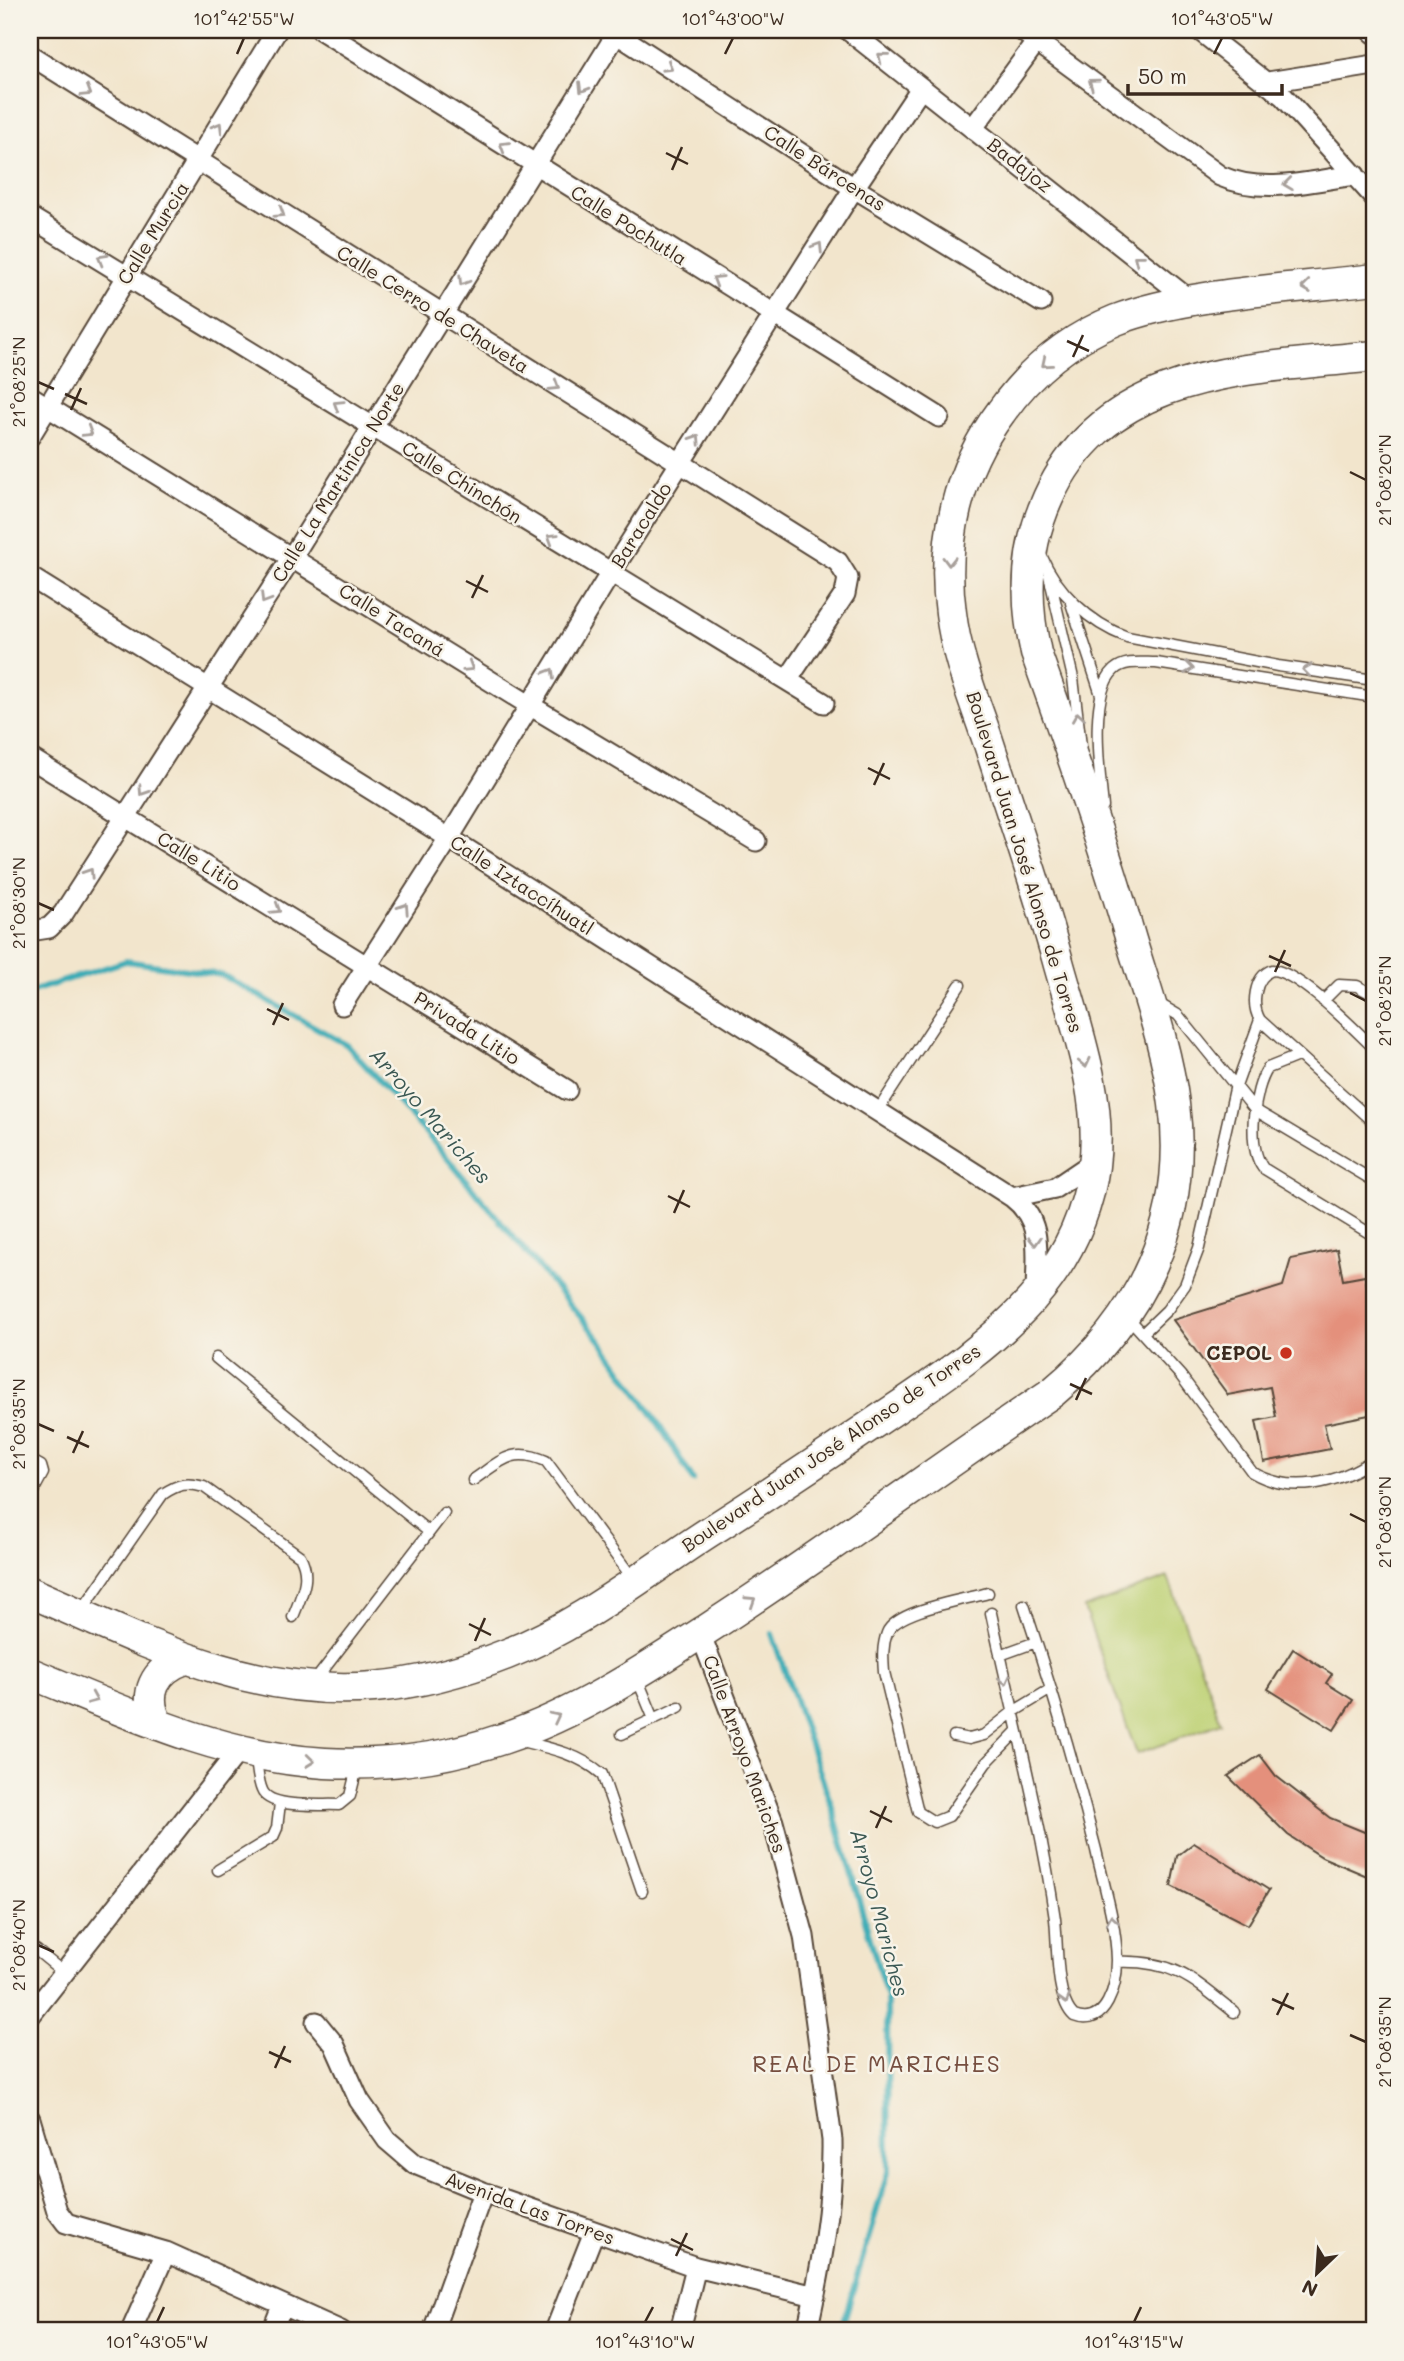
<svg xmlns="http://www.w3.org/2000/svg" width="1404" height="2361" font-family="Mali,sans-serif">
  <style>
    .green { fill: #bed174; stroke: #7c7e49; stroke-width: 2 }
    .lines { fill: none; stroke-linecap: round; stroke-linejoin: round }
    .stream { stroke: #3bacb6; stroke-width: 6 }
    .building { fill: #e4907b }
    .service-casing { stroke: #564638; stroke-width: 13 }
    .minor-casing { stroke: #564638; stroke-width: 23 }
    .primary-casing { stroke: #564638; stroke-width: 33 }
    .service { stroke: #fff; stroke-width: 10 }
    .minor { stroke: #fff; stroke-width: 19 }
    .primary { stroke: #fff; stroke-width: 30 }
    .oneway { stroke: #a79f9a }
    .ticks { fill: none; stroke: #3b2a1e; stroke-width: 2.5 }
    .poi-dot { fill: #c8321e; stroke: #f7f3e8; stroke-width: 2.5 }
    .labels { text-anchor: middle; stroke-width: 5; stroke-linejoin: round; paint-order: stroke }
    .street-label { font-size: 19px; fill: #3b2a1e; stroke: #f7f3e8 }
    .poi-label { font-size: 19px; font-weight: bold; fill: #3b2a1e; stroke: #f7f3e8; text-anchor: end }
    .water-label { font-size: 21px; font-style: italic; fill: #3b5853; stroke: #f7f3e8 }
    .quarter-label { font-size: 23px; letter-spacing: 2px; fill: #764e3f; stroke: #f7f3e8 }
    .neatline { fill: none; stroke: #3b2a1e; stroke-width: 2.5 }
    .ticks-label { font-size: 18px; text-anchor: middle; fill: #3b2a1e }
  </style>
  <rect width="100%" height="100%" fill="#f7f3e8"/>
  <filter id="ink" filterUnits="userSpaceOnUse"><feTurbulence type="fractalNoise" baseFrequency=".0143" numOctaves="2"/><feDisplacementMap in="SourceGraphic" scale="14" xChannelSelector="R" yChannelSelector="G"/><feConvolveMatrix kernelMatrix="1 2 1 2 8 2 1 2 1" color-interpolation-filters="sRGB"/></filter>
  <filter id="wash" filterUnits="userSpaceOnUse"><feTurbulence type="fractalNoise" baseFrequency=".00686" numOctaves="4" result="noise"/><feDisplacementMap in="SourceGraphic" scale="28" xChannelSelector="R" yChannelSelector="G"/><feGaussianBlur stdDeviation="1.57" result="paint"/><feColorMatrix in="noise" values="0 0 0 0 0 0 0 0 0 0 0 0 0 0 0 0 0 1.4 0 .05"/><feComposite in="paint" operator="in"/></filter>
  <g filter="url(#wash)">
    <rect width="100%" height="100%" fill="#f2e5cc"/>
    <path class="green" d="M1168 1577 1221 1723 1137 1754 1084 1608Z"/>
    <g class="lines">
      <path class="stream" d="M30 992 126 961 222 975 347 1045 426 1133 601 1341 657 1421 693 1480
        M772 1634 833 1810 887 1997 888 2172 841 2331"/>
    </g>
    <g id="blocks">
      <path class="building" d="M1337 1249 1343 1280 1365 1276 1369 1297 1374 1296V1414L1324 1424 1330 1449 1264 1462 1256 1421 1276 1417 1270 1387 1228 1395 1173 1320 1283 1286 1291 1259Z
        M1293 1649 1332 1674 1326 1683 1353 1700 1334 1730 1268 1689Z
        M1260 1755 1276 1776 1330 1818 1374 1836V1879L1322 1857 1288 1835 1228 1776Z
        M1194 1843 1269 1890 1248 1925 1171 1886 1177 1856Z"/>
    </g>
  </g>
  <g filter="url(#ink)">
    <use href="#blocks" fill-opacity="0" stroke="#564638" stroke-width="2"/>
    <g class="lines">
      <g class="service-casing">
        <path id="service" d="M1041 555C1056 591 1089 623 1127 637L1278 666 1374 680
          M1049 575 1073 678 1081 746
          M1071 603 1101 695
          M1103 807C1100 775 1088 694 1114 670 1125 660 1142 663 1156 663L1374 697
          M1323 1001 1339 985 1357 986 1374 995
          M1156 1002 1178 1015 1255 1110 1374 1181
          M1374 1048C1354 1029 1298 971 1272 970 1254 977 1251 1005 1260 1020L1374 1123
          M1298 1056 1268 1068C1253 1090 1247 1146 1263 1168L1374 1236
          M877 1112 960 985
          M1126 1315 1181 1376 1252 1472C1291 1495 1338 1484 1374 1459
          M1143 1333 1167 1310 1185 1285 1199 1248 1235 1089 1260 1020
          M216 1358 429 1532
          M30 1460 41 1466 43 1473 30 1497
          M473 1480C501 1461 512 1446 546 1461L634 1580
          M988 1593C964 1600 896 1610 887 1633 882 1646 883 1659 884 1672L918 1812 934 1822 949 1816 986 1763 1017 1731
          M82 1610 163 1494C178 1484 187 1482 204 1487L300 1556C312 1577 301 1596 293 1617
          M991 1613C1013 1715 1040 1816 1055 1919 1058 1945 1055 1999 1074 2016 1107 2029 1117 1984 1117 1960 1116 1923 1104 1886 1096 1850 1075 1767 1051 1686 1024 1605
          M1000 1655 1036 1642
          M637 1678 654 1719
          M314 1682 444 1513
          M622 1734 679 1707
          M954 1736 969 1739 984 1735 1013 1712 1051 1689
          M521 1741C550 1748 579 1754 602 1774L642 1891
          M256 1757C257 1768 258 1781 262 1790 269 1809 320 1804 339 1805L350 1796 357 1768
          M218 1870 273 1837 277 1828 280 1803
          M30 1950H36L63 1972
          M1117 1962C1173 1960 1192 1978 1234 2012"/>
      </g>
      <g class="minor-casing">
        <path id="minor" d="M321 30 939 417
          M611 30 854 188 1041 302
          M848 30 1191 301
          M1021 30 1220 176C1263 195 1311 181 1355 175
          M1199 30 1283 96 1374 197
          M1371 30 1374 33
          M30 55 838 562 848 578 845 594 788 679
          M1268 82 1374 65
          M973 128 1045 30
          M30 217 824 703
          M30 396 531 706 756 841
          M30 436 277 30
          M30 577 449 838 1012 1197C1045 1222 1036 1256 1036 1294
          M30 758 567 1090
          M30 931 49 928 63 914 126 816 292 557 619 30
          M342 1005 449 838 610 574 854 188 921 88
          M1012 1197 1055 1188 1095 1161
          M700 1633 773 1822 804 1936 832 2140C833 2204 821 2269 807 2331
          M30 2016 239 1750
          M316 2022 334 2044 359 2100 387 2140 415 2164 483 2192 696 2267 815 2296
          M30 2119 57 2211 66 2223 166 2252 341 2331
          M131 2331 166 2252
          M272 2331 282 2306
          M433 2331 483 2192
          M555 2331 594 2232
          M680 2331 696 2267"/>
      </g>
      <g class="primary-casing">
        <path id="primary" d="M30 1592C141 1640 249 1698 374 1687 419 1683 464 1671 507 1654 579 1626 644 1574 709 1532 769 1494 827 1455 886 1415 938 1380 990 1346 1032 1299 1066 1260 1087 1217 1094 1166 1103 1096 1075 1024 1057 958 1037 886 1012 815 989 744 975 702 956 657 951 613 941 542 958 469 1001 412 1030 371 1069 339 1116 320 1189 292 1296 289 1374 279
          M30 1673C125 1712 220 1757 325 1763 386 1766 447 1758 505 1738 579 1713 647 1668 712 1626 828 1551 938 1469 1053 1392 1142 1318 1189 1221 1174 1104 1167 1048 1147 993 1131 940 1103 843 1070 748 1036 653 1024 600 1025 548 1048 498 1107 366 1251 370 1374 356
          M158 1725C142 1694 154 1670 185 1659"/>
      </g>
      <use href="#service" class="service"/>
      <use href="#minor" class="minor"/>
      <use href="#primary" class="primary"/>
    </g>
    <defs><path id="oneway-chevron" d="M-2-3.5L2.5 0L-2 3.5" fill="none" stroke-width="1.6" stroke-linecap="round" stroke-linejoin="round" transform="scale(1.75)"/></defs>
    <g class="oneway">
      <use href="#oneway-chevron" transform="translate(882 57) rotate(-141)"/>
      <use href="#oneway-chevron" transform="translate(668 67) rotate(33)"/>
      <use href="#oneway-chevron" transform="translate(1093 83) rotate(-144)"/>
      <use href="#oneway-chevron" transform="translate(583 88) rotate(121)"/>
      <use href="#oneway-chevron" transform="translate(87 92) rotate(32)"/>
      <use href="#oneway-chevron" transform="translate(218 127) rotate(-59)"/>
      <use href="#oneway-chevron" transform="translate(504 146) rotate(-148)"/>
      <use href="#oneway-chevron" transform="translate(1288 184) rotate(173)"/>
      <use href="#oneway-chevron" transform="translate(280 213) rotate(32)"/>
      <use href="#oneway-chevron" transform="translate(818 247) rotate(-58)"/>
      <use href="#oneway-chevron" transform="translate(102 259) rotate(-150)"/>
      <use href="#oneway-chevron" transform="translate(1138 259) rotate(-142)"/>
      <use href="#oneway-chevron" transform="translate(717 280) rotate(-148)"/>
      <use href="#oneway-chevron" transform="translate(463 281) rotate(122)"/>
      <use href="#oneway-chevron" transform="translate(1306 287) rotate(173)"/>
      <use href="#oneway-chevron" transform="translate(1046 363) rotate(140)"/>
      <use href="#oneway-chevron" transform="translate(555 386) rotate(32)"/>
      <use href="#oneway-chevron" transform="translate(338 405) rotate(-148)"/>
      <use href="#oneway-chevron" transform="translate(88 432) rotate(32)"/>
      <use href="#oneway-chevron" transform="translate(696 439) rotate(-57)"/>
      <use href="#oneway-chevron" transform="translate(552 538) rotate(-148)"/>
      <use href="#oneway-chevron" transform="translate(949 561) rotate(91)"/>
      <use href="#oneway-chevron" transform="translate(265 599) rotate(122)"/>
      <use href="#oneway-chevron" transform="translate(469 667) rotate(32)"/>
      <use href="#oneway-chevron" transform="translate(1189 668) rotate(8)"/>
      <use href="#oneway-chevron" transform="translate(1307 670) rotate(-172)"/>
      <use href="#oneway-chevron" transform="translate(550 673) rotate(-59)"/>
      <use href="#oneway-chevron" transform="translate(1078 717) rotate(-98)"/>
      <use href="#oneway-chevron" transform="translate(143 791) rotate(123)"/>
      <use href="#oneway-chevron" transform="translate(89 873) rotate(-57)"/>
      <use href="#oneway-chevron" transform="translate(404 908) rotate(-57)"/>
      <use href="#oneway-chevron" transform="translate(276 909) rotate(32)"/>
      <use href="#oneway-chevron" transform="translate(1085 1063) rotate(77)"/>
      <use href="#oneway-chevron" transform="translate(1035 1241) rotate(88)"/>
      <use href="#oneway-chevron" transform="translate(751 1601) rotate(-33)"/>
      <use href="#oneway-chevron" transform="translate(1005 1680) rotate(77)"/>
      <use href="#oneway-chevron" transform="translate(93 1699) rotate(23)"/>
      <use href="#oneway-chevron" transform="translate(555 1717) rotate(-27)"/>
      <use href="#oneway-chevron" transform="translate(310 1761) rotate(6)"/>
      <use href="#oneway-chevron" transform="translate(1112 1920) rotate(-99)"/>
      <use href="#oneway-chevron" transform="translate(1065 1999) rotate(74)"/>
    </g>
  </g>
  <path class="ticks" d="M237 54 244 38M725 54 733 38M1214 54 1222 38M666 153 688 164M672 170 682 147M1067 341 1089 351M1073 357 1083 335M38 382 54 389M65 394 87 404M71 410 81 388M1350 472 1366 480M466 581 488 592M472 598 483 575M868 768 890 779M874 785 884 763M38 903 54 910M1269 956 1291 966M1275 972 1285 950M1350 993 1366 1001M267 1009 289 1020M273 1025 283 1003M668 1196 690 1207M674 1213 684 1190M1070 1384 1092 1394M1076 1400 1086 1378M38 1424 54 1431M67 1437 89 1447M73 1453 83 1431M1350 1514 1366 1522M469 1624 491 1635M475 1641 485 1618M870 1811 892 1822M876 1828 886 1806M38 1945 54 1952M1272 1999 1294 2009M1277 2015 1288 1993M1350 2035 1366 2042M269 2052 291 2062M275 2068 285 2046M671 2239 693 2250M676 2256 687 2233M157 2322 164 2307M645 2322 653 2307M1134 2322 1141 2307"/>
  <circle class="poi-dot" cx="1286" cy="1353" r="7"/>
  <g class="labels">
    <g class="street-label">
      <text transform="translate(1020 165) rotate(38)" y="7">Badajoz</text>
      <text transform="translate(825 168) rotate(33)" y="7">Calle Bárcenas</text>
      <text transform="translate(629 225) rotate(32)" y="7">Calle Pochutla</text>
      <text transform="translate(153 233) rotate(-58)" y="7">Calle Murcia</text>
      <text transform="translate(433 309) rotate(32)" y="7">Calle Cerro de Chaveta</text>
      <text transform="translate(338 482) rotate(-58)" y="7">Calle La Martinica Norte</text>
      <text transform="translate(462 482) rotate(32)" y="7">Calle Chinchón</text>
      <text transform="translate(641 525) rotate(-58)" y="7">Baracaldo</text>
      <text transform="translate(392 620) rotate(32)" y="7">Calle Tacaná</text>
      <text transform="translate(199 861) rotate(32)" y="7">Calle Litio</text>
      <text transform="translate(1025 862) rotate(73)" y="7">Boulevard Juan José Alonso de Torres</text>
      <text transform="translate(522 885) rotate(33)" y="7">Calle Iztaccíhuatl</text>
      <text transform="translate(467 1028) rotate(32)" y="7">Privada Litio</text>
      <text transform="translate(831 1448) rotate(-34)" y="7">Boulevard Juan José Alonso de Torres</text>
      <text transform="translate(745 1754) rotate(70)" y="7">Calle Arroyo Mariches</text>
      <text transform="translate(530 2208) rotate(20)" y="7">Avenida Las Torres</text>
    </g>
    <g class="poi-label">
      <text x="1272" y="1360">CEPOL</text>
    </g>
    <g class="water-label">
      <text transform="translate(430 1116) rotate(49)" y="7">Arroyo Mariches</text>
      <text transform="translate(879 1913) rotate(75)" y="7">Arroyo Mariches</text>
    </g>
    <g class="quarter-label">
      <text x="877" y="2072">REAL DE MARICHES</text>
    </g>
  </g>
  <rect width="1404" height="2361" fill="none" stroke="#f7f3e8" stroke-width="77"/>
  <g transform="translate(1317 2273) rotate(205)" stroke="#f7f3e8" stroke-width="5" paint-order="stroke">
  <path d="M0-5L12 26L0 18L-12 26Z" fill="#3b2a1e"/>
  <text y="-10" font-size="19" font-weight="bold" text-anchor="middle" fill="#3b2a1e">N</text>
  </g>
  <path d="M1128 84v10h154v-10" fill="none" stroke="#3b2a1e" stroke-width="3.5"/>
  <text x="1138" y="84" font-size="21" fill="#3b2a1e" stroke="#f7f3e8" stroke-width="5" paint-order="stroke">50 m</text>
  <rect x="38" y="38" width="1328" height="2284" class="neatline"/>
  <g class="ticks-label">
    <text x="244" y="25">101°42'55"W</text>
    <text x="733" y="25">101°43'00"W</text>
    <text x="1222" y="25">101°43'05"W</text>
    <text transform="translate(19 382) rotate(-90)" y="6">21°08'25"N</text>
    <text transform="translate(1385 480) rotate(-90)" y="6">21°08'20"N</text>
    <text transform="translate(19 903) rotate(-90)" y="6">21°08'30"N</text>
    <text transform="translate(1385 1001) rotate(-90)" y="6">21°08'25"N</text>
    <text transform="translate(19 1424) rotate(-90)" y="6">21°08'35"N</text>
    <text transform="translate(1385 1522) rotate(-90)" y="6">21°08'30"N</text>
    <text transform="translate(19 1945) rotate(-90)" y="6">21°08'40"N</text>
    <text transform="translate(1385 2042) rotate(-90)" y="6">21°08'35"N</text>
    <text x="157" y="2348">101°43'05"W</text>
    <text x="645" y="2348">101°43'10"W</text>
    <text x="1134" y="2348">101°43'15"W</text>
  </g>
</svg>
